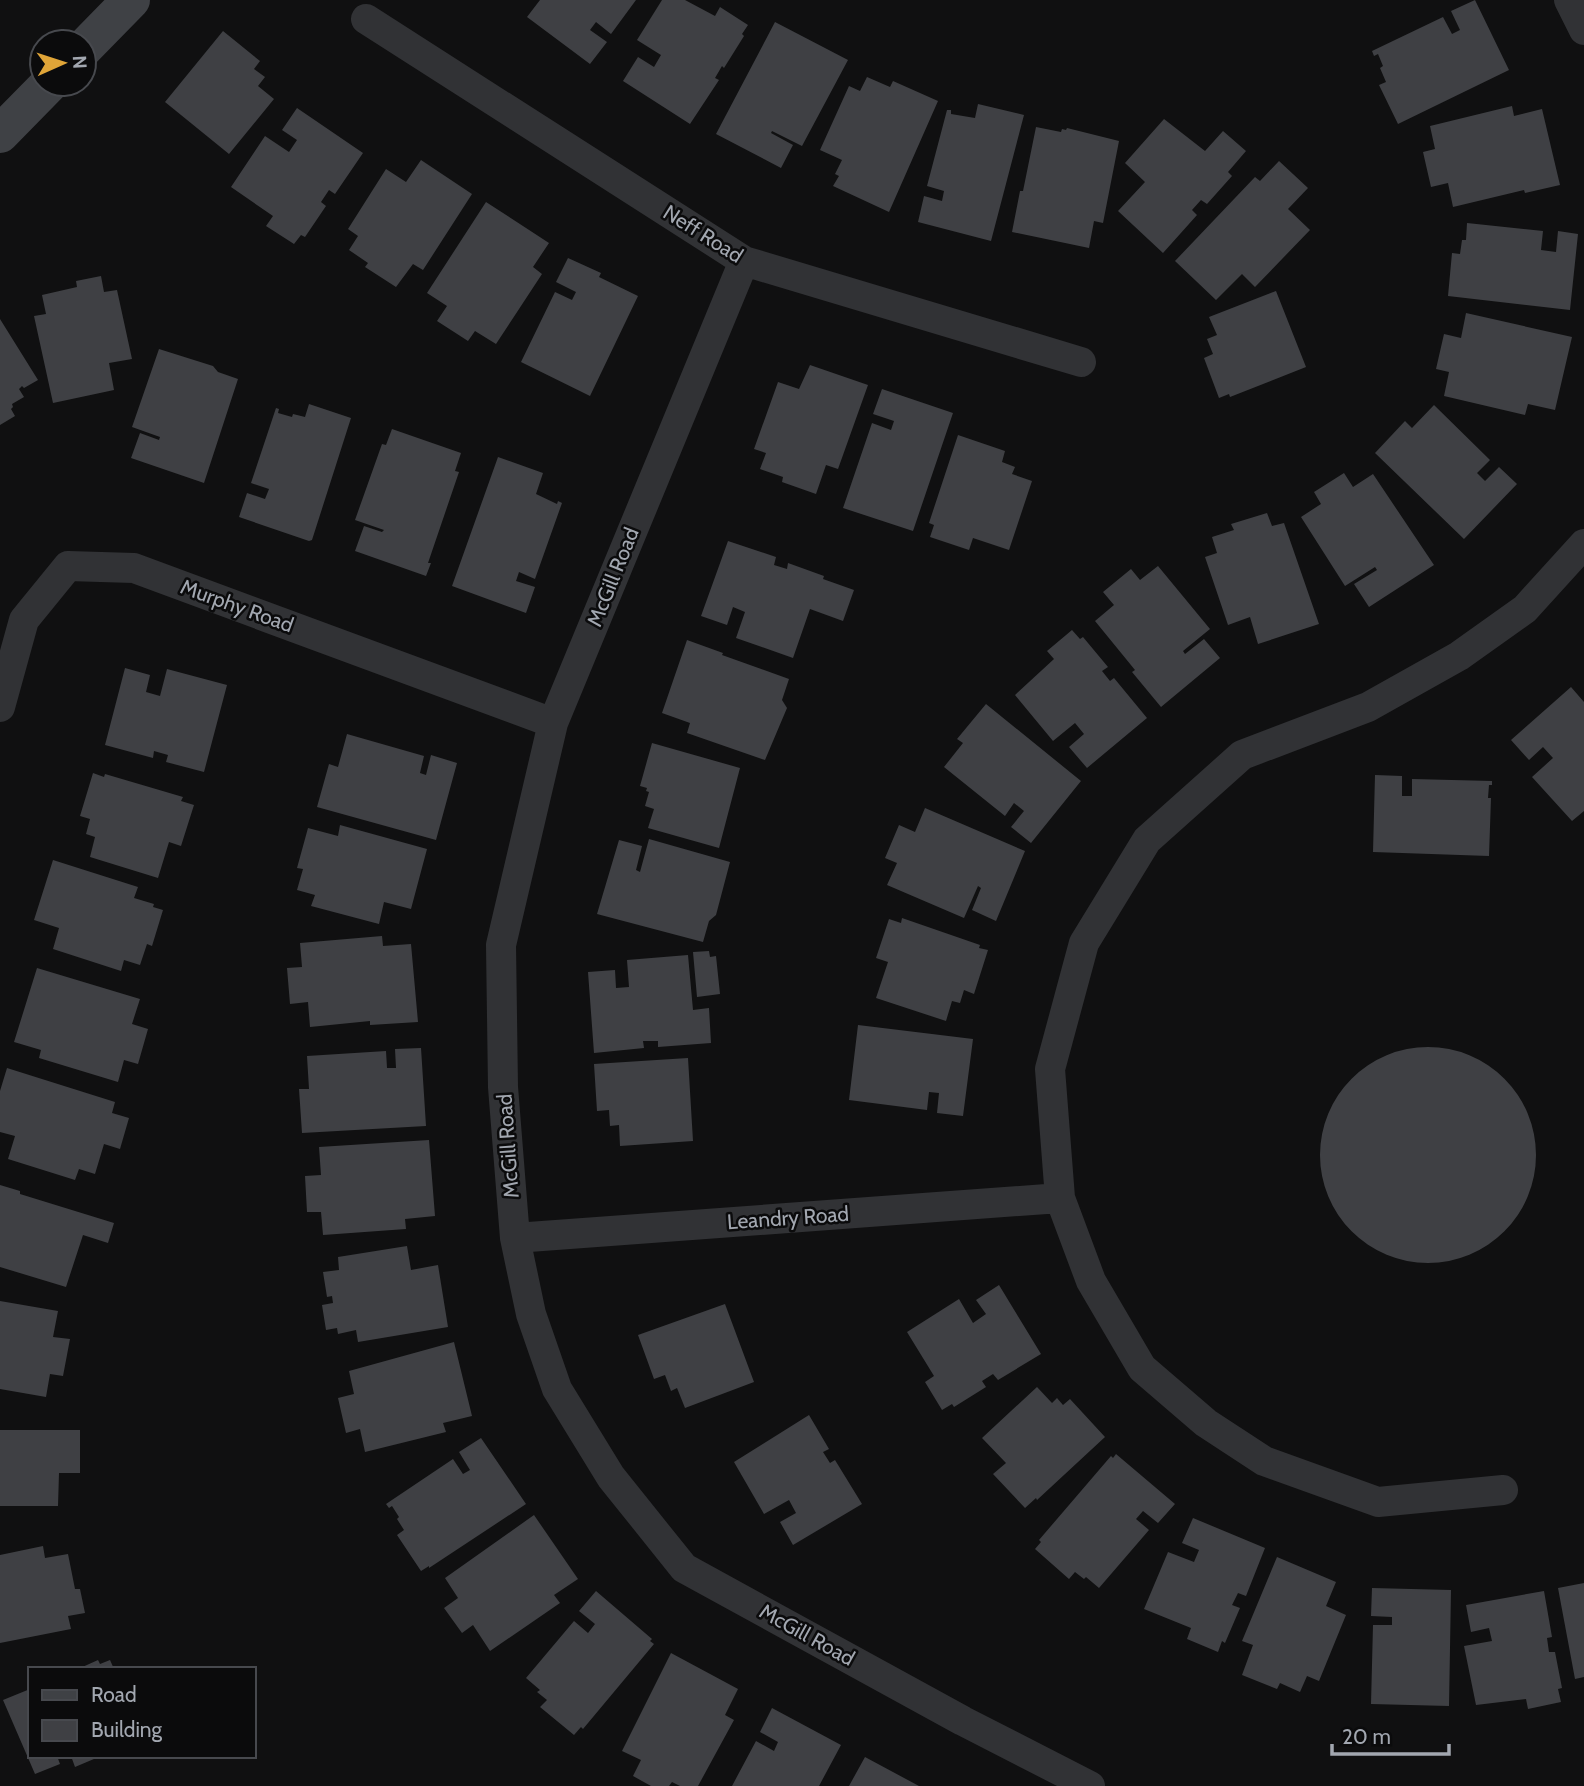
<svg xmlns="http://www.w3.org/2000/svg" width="1584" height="1786" font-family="Cabin,sans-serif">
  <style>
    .building { fill: #3f4044 }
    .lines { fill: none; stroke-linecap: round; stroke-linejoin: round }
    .street { stroke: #313235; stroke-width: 30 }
    .secondary { stroke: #3f4145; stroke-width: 38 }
    .labels { text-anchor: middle; stroke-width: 5; stroke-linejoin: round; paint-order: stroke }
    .street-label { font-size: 21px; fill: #a2a7b0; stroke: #0b0b0c }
  </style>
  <rect width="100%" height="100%" fill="#101011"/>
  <path class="building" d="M540 0H636L611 34 596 22 590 30 607 42 590 64 527 17Z
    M662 0H685L715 16 720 7 748 25 742 34 744 36 724 68 722 66 715 78 719 80 690 124 623 81 638 57 654 67 661 55 637 40Z
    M1475 0 1509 70 1398 124 1379 85 1386 82 1380 68 1383 66 1378 54 1374 56 1372 51 1443 17 1452 34 1460 30 1451 11Z
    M775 22 848 60 802 146 772 131 771 133 793 145 781 168 716 134Z
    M223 31 260 61 254 69 265 77 258 86 274 99 229 154 165 102Z
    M867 77 890 87 893 81 938 101 889 212 833 186 839 176 835 174 842 160 820 150 849 86 860 91Z
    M978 104 1024 115 991 241 918 222 924 196 942 201 944 191 927 186 947 110H951V114L975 118Z
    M1512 106 1514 116 1542 109 1560 185 1525 193 1524 190 1453 207 1448 183 1431 187 1423 152 1435 149 1430 126Z
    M297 108 363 153 335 194 329 190 321 202 326 206 305 237 301 235 294 244 266 226 273 216 231 187 265 136 289 152 297 140 282 130Z
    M1164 119 1205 151 1223 131 1246 151 1228 172 1232 176 1207 204 1201 200 1192 210 1197 215 1163 253 1118 211 1145 182 1125 163Z
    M1036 127 1061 132 1062 129 1066 130 1067 128 1119 141 1103 223 1094 221 1089 248 1012 232 1020 191H1023Z
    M421 160 472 194 423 270 413 264 396 287 365 267 368 263 349 250 358 236 348 229 386 169 406 182Z
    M1279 161 1308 188 1288 209 1310 230 1255 287 1242 274 1216 300 1175 261 1255 177 1260 181Z
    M486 202 549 243 533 267 542 274 496 344 475 331 468 341 437 321 447 306 427 293Z
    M1467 223 1543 231 1541 250 1556 252 1558 231 1578 234 1570 310 1448 296 1452 253 1460 254 1462 240H1466Z
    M568 258 601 273 599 277 638 296 590 396 521 362 555 292 572 300 576 292 556 282Z
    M101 276 104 292 117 290 132 359 109 363 114 390 53 403 34 316 46 314 42 295 77 287 76 281Z
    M1276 291 1306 367 1230 397 1229 394 1219 398 1204 358 1213 354 1207 339 1217 335 1209 317Z
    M1466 313 1572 337 1555 410 1528 404 1525 415 1444 396 1449 372 1436 369 1444 334 1461 338Z
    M0 319 38 380 24 388 22 386 19 389 24 397 12 404 13 407 11 409 15 416 0 425Z
    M159 349 213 366 218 372 238 379 204 483 131 458 140 433 159 440 160 437 132 427Z
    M810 365 868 385 838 469 826 465 816 494 782 482 783 477 760 469 766 453 754 449 778 382 799 389Z
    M882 389 953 413 913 531 843 508 872 423 891 430 894 421 873 414Z
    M309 404 351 418 312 540 309 541 239 517 247 493 265 499 269 489 251 483 276 408 279 409 278 413 292 417 293 414 305 417Z
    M1434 405 1490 460 1477 473 1485 481 1499 467 1517 484 1464 539 1375 453 1405 421 1412 428Z
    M392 429 461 453 455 471 459 472 428 563H431L426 576 355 551 364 526 382 532 384 530 355 520 382 444 386 445Z
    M958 435 1005 451 1002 462 1015 467 1012 474 1032 481 1009 550 973 538 969 550 930 537 934 525 929 523Z
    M498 457 543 473 536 494 557 504 558 501 562 503 535 579 519 572 516 581 535 587 526 613 452 586Z
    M1344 473 1353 487 1373 474 1434 565 1369 607 1354 584 1377 570 1375 567 1345 586 1301 517 1321 504 1314 492Z
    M1267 513 1272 526 1284 523 1319 624 1258 644 1250 617 1228 625 1205 557 1217 553 1212 537 1234 530 1231 524Z
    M728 541 776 557 774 565 787 569 788 563 824 576 823 579 854 590 843 621 810 609 793 658 736 638 745 612 733 607 727 625 701 616Z
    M1158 566 1210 629 1183 651 1185 654 1204 639 1220 658 1161 707 1132 672 1135 670 1095 621 1114 605 1103 592 1131 569 1140 580Z
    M1072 630 1080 639 1083 637 1108 667 1102 671 1110 681 1114 678 1147 718 1087 768 1069 747 1084 734 1075 723 1053 741 1015 695 1054 659 1047 651Z
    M687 640 723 653 722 655 789 679 782 700 787 708 765 760 687 733 690 723 662 713Z
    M125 668 150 675 146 692 160 696 167 669 227 685 204 772 166 762 168 755 154 751 153 758 105 745Z
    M1571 687 1584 702V811L1572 821 1532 777 1553 758 1543 747 1529 760 1511 740Z
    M986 704 1081 781 1031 843 1011 827 1024 811 1014 803 1005 816 944 767 963 743 957 739Z
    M347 734 424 756 420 773 426 775 431 755 457 763 436 840 317 807 329 764 338 767Z
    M652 743 740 768 719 848 648 828 654 809 645 806 649 792 646 791 647 788 640 786Z
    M93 773 104 777 105 774 183 797 181 801 194 805 181 846 169 842 158 878 90 857 95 837 86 834 90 819 80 816Z
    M1375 775 1402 776V796H1412V779L1492 781V785H1489L1488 798H1491L1489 856 1373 852Z
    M925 808 1025 851 996 921 972 910 981 888 978 886 964 918 887 885 897 863 885 858 899 825 915 832Z
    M340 825 427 849 411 909 384 902 379 924 311 906 315 895 297 890 303 869 297 868 308 828 338 836Z
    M649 839 730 862 716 915 709 921 703 942 597 914 619 840 642 846 636 870 640 872Z
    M53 860 138 887 134 898 154 904 153 907 163 910 152 946 147 944 140 965 124 960 121 971 53 949 59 928 34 920Z
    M902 918 980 945 979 948 988 950 974 994 964 990 960 1003 952 1001 946 1021 876 998 888 962 876 958 889 919 901 923Z
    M382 936 383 946 411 944 418 1022 370 1025V1021L310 1027 308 1002 290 1004 287 968 302 967 300 943Z
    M709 951 710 957 716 956 720 994 697 997 693 952Z
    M688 955 693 1010 709 1008 711 1043 658 1047V1041H643L644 1048 594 1053 588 972 615 970 616 988 629 987 627 960Z
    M37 968 140 999 132 1024 148 1029 138 1064 124 1060 118 1082 39 1058 41 1050 14 1042Z
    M858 1025 973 1039 963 1116 937 1113 939 1093 929 1092 927 1110 849 1100Z
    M1320 1155a108 108 0 1 1 216 0a108 108 0 1 1-216 0Z
    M421 1048 426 1126 302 1133 299 1089H309L307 1056 386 1051 387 1068H396L395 1049Z
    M688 1058 693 1141 620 1146 619 1125 610 1126 609 1110 597 1111 594 1064Z
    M7 1068 115 1102 112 1113 129 1118 120 1149 104 1144 95 1174 79 1169 75 1180 8 1159 15 1136 0 1132V1091Z
    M429 1140 435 1216 405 1219 406 1229 323 1235 321 1212H307L305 1176 321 1175 319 1147Z
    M0 1185 20 1191V1194L114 1223 108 1243 83 1235 66 1287 0 1267Z
    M407 1246 411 1270 438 1265 448 1327 358 1342 356 1330 338 1334 337 1328 326 1330 322 1305 333 1303 332 1296 327 1297 323 1272 339 1270 338 1257Z
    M999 1285 1041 1354 998 1380 993 1374 982 1381 986 1387 954 1407 952 1404 942 1410 925 1382 934 1376 907 1332 959 1299 973 1323 986 1314 976 1300Z
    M0 1301 58 1311 53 1337 70 1339 63 1376 50 1374 46 1397 0 1389Z
    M725 1304 754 1382 685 1408 677 1388 671 1391 665 1375 654 1379 638 1335Z
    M454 1342 472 1416 443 1423 446 1432 365 1452 360 1429 346 1433 338 1398 354 1394 349 1371Z
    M1037 1387 1052 1403 1057 1398 1063 1405 1070 1399 1105 1437 1037 1500 1036 1498 1025 1508 993 1474 1006 1463 982 1438Z
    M809 1415 829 1449 823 1452 830 1463 835 1460 862 1504 793 1545 780 1522 796 1513 789 1500 764 1514 734 1462Z
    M0 1430H80V1473H59L58 1506H0Z
    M481 1438 526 1504 429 1568V1566L421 1571 397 1535 404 1530 397 1519 399 1517 392 1506 389 1508 386 1504 453 1459 463 1474 470 1470 459 1452Z
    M1116 1454 1175 1504 1158 1523 1143 1511 1136 1519 1149 1530 1099 1588 1086 1577 1084 1579 1075 1572 1069 1579 1035 1549 1041 1542 1039 1540 1111 1456 1113 1458Z
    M534 1515 578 1579 554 1595 560 1603 490 1651 473 1625 462 1633 444 1608 458 1598 445 1578Z
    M1193 1518 1265 1548 1246 1596 1238 1593 1232 1605 1240 1608 1225 1643 1222 1641 1218 1652 1187 1639 1191 1628 1144 1609 1168 1552 1194 1562 1199 1550 1182 1543Z
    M43 1546 45 1558 68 1554 75 1589H80L85 1613 68 1616 71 1629 0 1643V1555Z
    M1277 1557 1336 1582 1326 1606 1346 1615 1319 1681 1307 1676 1300 1692 1280 1683 1277 1689 1242 1675 1253 1645 1242 1641Z
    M1584 1583V1677L1575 1679 1558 1588Z
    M1372 1588 1451 1590 1449 1706 1371 1704 1373 1625H1392V1617L1371 1616Z
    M596 1591 652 1639 650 1641 654 1644 583 1729 581 1727 574 1735 540 1707 547 1700 537 1692 540 1690 526 1678 574 1621 588 1633 595 1624 579 1611Z
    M1544 1591 1552 1637 1547 1638 1549 1652H1555L1562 1688 1558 1689 1561 1702 1528 1709 1526 1699 1476 1705 1464 1646 1492 1641 1489 1628 1471 1632 1466 1605Z
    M671 1653 738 1689 725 1715 734 1720 698 1786H680L672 1782 669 1786H651L633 1776 641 1760 622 1751Z
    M98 1660 100 1664 110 1660 114 1669H78Z
    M30 1689V1756H57L60 1764 35 1774 3 1700Z
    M772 1708 841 1745 819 1786H732L756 1741 774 1751 778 1742 760 1732Z
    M71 1756H101L75 1767Z
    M865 1757 919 1786H849Z"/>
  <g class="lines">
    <path class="street" d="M1569 0 1584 30
      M366 19 744 261 1081 362
      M744 261 553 723 501 945 503 1087 515 1238 531 1314 557 1389 611 1477 684 1568 963 1721 1090 1786
      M0 707 24 620 68 566 134 568 553 723
      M515 1238 1060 1198
      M1503 1490 1378 1502 1264 1461 1206 1423 1142 1368 1091 1281 1060 1198 1050 1069 1084 943 1147 840 1242 755 1368 707 1459 656 1525 609 1584 544"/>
    <path class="secondary" d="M84 48 131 0
      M0 134 49 84"/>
  </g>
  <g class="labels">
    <g class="street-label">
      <text transform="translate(703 234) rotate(32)" y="7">Neff Road</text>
      <text transform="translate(613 577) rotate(-68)" y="7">McGill Road</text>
      <text transform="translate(237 606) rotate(20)" y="7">Murphy Road</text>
      <text transform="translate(508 1146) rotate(-94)" y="7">McGill Road</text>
      <text transform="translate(788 1218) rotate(-4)" y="7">Leandry Road</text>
      <text transform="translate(807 1635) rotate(29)" y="7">McGill Road</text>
    </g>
  </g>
  <rect x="28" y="1667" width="228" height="91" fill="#0b0b0c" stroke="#47494e" stroke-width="2"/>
  <rect x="42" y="1690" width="35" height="10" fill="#3f4145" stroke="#47494e" stroke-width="2"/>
  <text x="91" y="1702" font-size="21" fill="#a2a7b0">Road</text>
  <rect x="42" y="1720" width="35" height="21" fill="#3f4044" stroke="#47494e" stroke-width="2"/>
  <text x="91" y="1737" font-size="21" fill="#a2a7b0">Building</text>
  <g transform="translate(63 63) rotate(87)"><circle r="33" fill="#0b0b0c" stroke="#47494e" stroke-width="2"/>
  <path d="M0-5L12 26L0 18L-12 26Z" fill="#e0a538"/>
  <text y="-10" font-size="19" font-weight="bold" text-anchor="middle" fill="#a2a7b0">N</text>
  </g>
  <path d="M1332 1744v10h117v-10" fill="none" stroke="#a2a7b0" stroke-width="3.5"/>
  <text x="1342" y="1744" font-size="21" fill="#a2a7b0" stroke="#0b0b0c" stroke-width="5" paint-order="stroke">20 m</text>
</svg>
